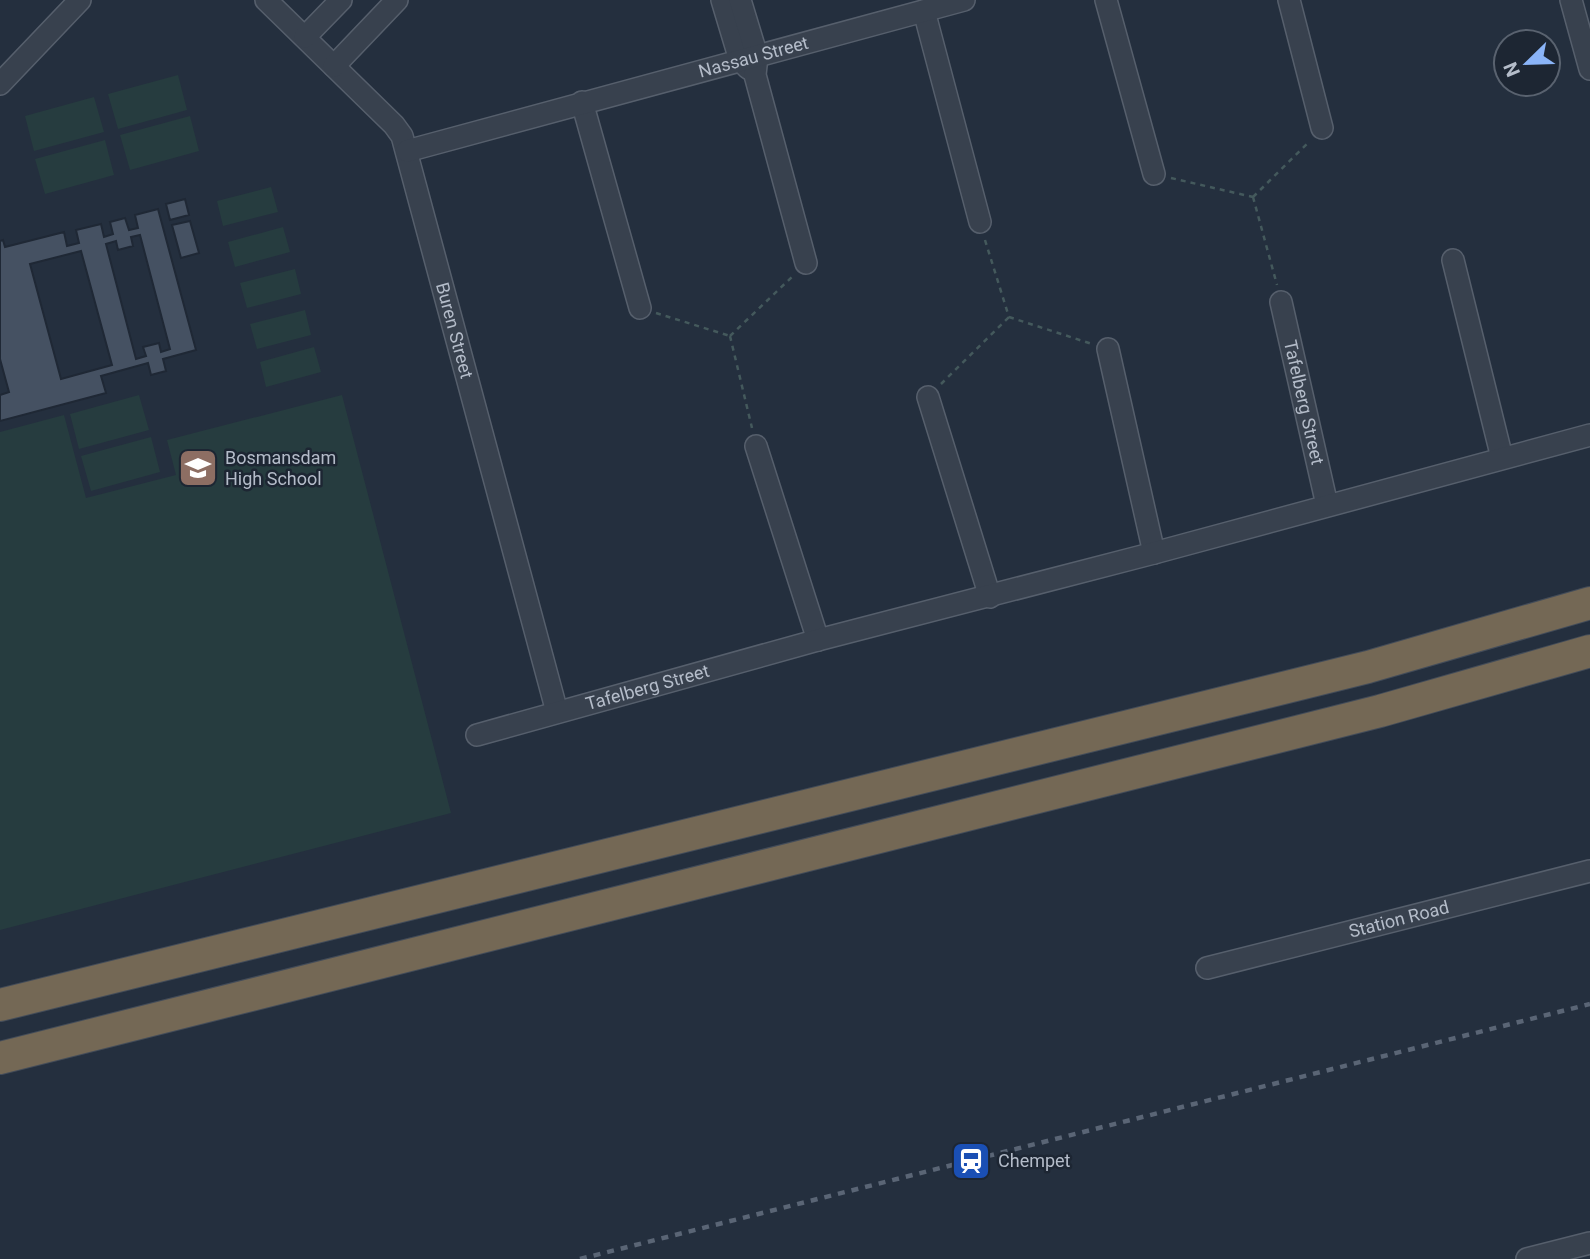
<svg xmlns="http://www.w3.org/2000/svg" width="1590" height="1259" font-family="Roboto,sans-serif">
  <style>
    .green { fill: #263c3f }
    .building { fill: #455162; stroke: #1f2835; stroke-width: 2; fill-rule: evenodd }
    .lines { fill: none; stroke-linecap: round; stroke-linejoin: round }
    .minor-casing { stroke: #565f6c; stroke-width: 24 }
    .highway-casing { stroke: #434c59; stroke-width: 34 }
    .path { stroke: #44595c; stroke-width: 2.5; stroke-dasharray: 5 5; stroke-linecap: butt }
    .minor { stroke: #38414e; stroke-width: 21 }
    .highway { stroke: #746855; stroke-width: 32 }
    .rail { stroke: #5a6575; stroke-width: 4.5; stroke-dasharray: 7 7; stroke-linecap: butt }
    .labels { text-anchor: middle; stroke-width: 5; stroke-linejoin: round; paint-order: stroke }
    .street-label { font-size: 18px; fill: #b4bcc9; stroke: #1d2633 }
    .poi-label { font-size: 18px; fill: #b4bcc9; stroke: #1d2633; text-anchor: start }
  </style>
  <rect width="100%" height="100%" fill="#242f3e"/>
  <path class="green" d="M178 75 187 110 118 129 108 94Z
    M94 97 104 132 34 151 25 116Z
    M190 116 199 151 130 170 120 135Z
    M105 140 114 175 45 194 35 159Z
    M271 187 278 212 223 226 217 201Z
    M283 227 290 252 235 267 228 242Z
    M295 269 301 294 247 308 240 283Z
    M305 310 311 335 257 349 250 324Z
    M314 347 321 372 266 387 260 362Z
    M139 395 149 430 79 449 70 414Z
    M342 395 451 813 0 930V432L64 415 86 498 176 475 167 440Z
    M151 437 160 472 91 491 81 456Z"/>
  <path class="building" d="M185 199 189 215 170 220 166 204Z
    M158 209 196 350 163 359 166 371 151 375 148 363 101 376 106 393 0 421V395L9 392 0 359V241L3 240 5 247 64 232 67 246 79 243 76 230 101 224 104 237 113 234 110 222 125 218 129 230 138 228 135 215ZM140 235 170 349 161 352 159 343 143 347 146 356 136 359 106 244 116 241 118 250 133 246 131 237ZM81 251 112 365 61 379 30 264Z
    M190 221 199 253 181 258 172 225Z"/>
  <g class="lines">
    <g class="minor-casing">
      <g id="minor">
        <path id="s1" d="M266 0 394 125 402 136 557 712"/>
        <path d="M722 0 740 60 748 68"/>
        <path d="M740 0 757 56 755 75 806 263"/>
        <path d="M1106 0 1154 174"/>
        <path d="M1289 0 1322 128"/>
        <path d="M1571 0 1590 69"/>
        <path d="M924 11 980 222"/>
        <path d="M305 37 341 0"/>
        <path d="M334 66 397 0"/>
        <path d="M0 84 80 0"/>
        <path d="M582 102 640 308"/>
        <path id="s2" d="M407 151 964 0"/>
        <path d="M1453 260 1502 458"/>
        <path id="s3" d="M1281 302 1327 505"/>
        <path d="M1108 349 1154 553"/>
        <path d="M928 397 990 597"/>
        <path d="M756 446 818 640"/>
        <path id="s4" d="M477 735 818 640 1154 553 1590 435"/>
        <path id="s5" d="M1207 968 1590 871"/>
        <path d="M1527 1259 1590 1243"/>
      </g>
    </g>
    <g class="highway-casing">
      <path id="highway" d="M0 1005 1368 667 1590 603
        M0 1058 1380 711 1590 651"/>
    </g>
    <path class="path" d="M1171 178 1253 197
      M1253 197 1277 285
      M1253 197 1310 141
      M985 240 1009 317
      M656 313 730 336
      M1009 317 1092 344
      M730 336 752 428
      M730 336 794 275
      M941 384 1009 317"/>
    <use href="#minor" class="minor"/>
    <use href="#highway" class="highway"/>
    <path class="rail" d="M580 1259 1590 1004"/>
  </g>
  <defs>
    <g id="school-square" transform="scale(2.0125)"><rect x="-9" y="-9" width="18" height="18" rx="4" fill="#8d6e63" stroke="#1d2633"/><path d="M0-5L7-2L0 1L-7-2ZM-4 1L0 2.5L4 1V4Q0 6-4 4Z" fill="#fff"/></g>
    <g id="station-square" transform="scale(2.0125)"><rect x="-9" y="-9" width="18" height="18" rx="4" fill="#1a4fb4" stroke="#1d2633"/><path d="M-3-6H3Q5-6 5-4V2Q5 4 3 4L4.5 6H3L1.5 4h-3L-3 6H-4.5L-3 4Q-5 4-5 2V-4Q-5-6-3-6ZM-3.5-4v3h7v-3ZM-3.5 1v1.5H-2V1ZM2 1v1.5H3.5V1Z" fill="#fff"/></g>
  </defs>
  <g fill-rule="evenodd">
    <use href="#school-square" x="198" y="468"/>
    <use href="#station-square" x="971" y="1161"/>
  </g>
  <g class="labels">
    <g class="street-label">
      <text dy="6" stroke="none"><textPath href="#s2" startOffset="359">Nassau Street</textPath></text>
      <text dy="6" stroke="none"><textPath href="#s1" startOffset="394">Buren Street</textPath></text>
      <text dy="6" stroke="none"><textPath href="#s3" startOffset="103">Tafelberg Street</textPath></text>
      <text dy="6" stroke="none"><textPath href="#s4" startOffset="177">Tafelberg Street</textPath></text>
      <text dy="6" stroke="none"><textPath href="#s5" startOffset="198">Station Road</textPath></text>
    </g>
    <g class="poi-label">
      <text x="225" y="464">Bosmansdam<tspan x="225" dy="21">High School</tspan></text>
      <text x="998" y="1167">Chempet</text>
    </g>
  </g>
  <g transform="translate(1527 63) rotate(247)"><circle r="33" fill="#1d2633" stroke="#59626f" stroke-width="2"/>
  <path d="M0-5L12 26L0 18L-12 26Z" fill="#8ab4f8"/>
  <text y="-10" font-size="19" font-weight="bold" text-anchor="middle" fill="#b4bcc9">N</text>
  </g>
</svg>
